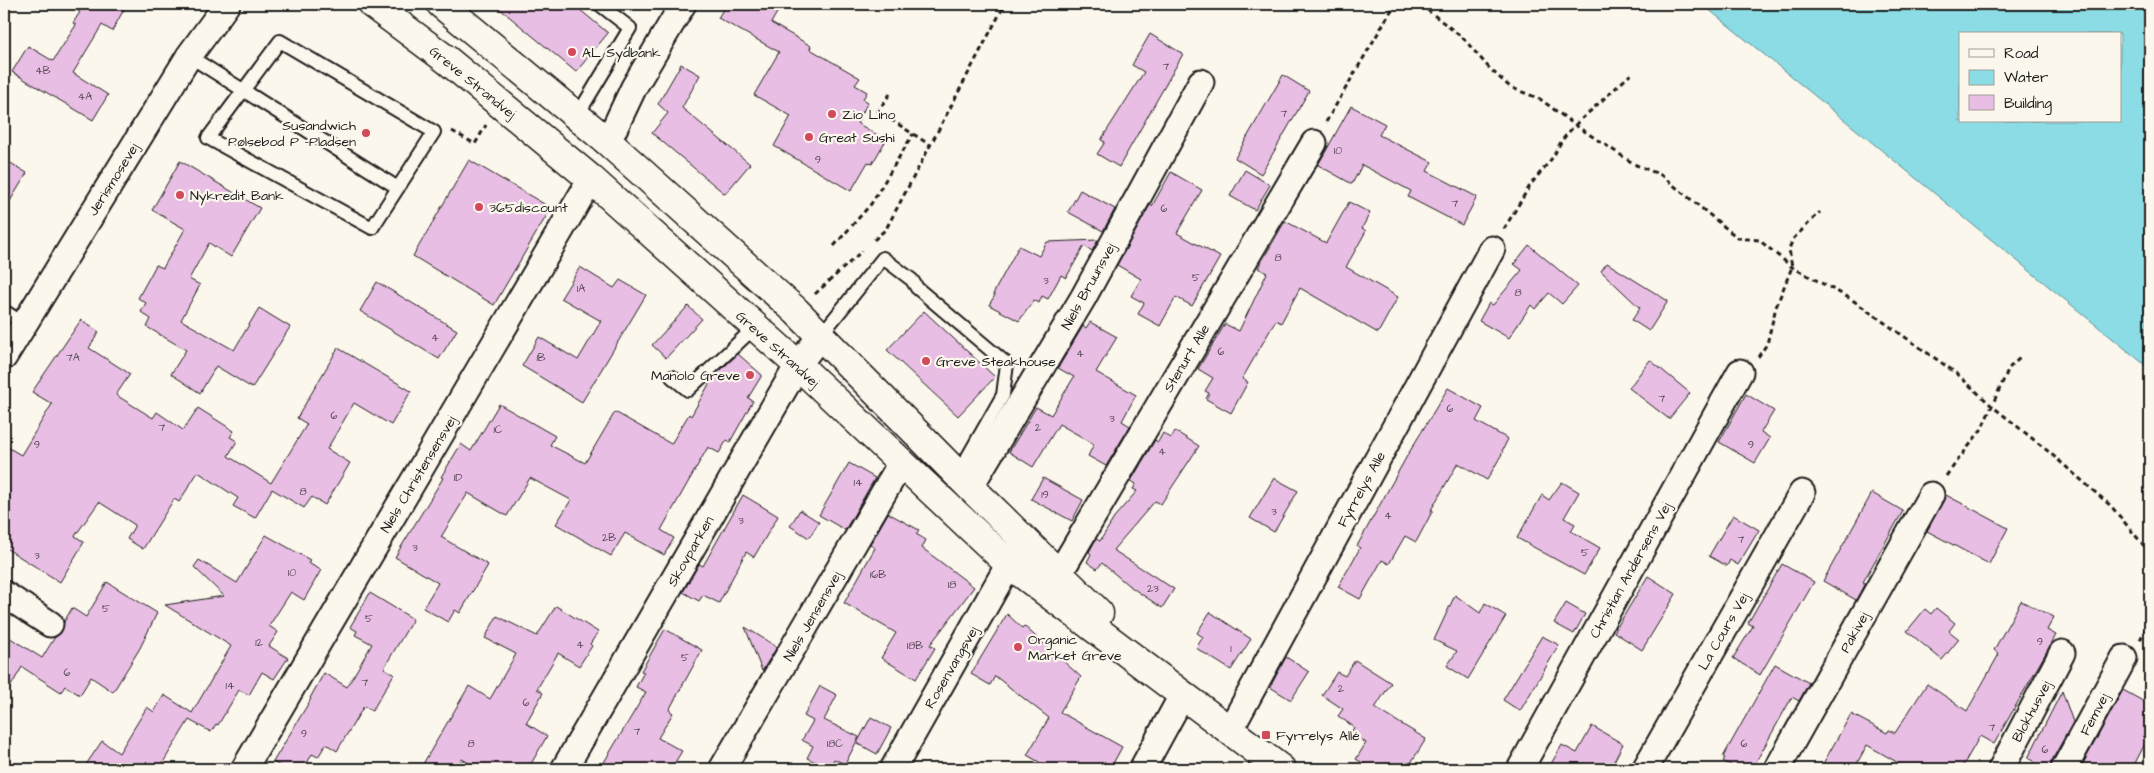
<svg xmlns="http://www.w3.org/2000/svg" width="2154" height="773" font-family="'Architects Daughter',sans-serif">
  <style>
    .water { fill: #8bdce5; stroke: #5f8f95; fill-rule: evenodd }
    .building { fill: #e9bee4; stroke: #1c1c1c }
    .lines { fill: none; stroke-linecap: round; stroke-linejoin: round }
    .lane-casing { stroke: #1c1c1c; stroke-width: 16 }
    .street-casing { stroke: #1c1c1c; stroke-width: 29 }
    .secondary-casing { stroke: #1c1c1c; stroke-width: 31 }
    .path { stroke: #1c1c1c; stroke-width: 3; stroke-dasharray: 5 4; stroke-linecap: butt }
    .lane { stroke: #fbf7ec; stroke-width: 12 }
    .street { stroke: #fbf7ec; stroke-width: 25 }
    .secondary { stroke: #fbf7ec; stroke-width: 28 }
    .poi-dot { fill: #d1495b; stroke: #fbf7ec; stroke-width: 2 }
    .labels { text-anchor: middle; stroke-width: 4.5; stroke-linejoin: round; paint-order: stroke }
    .number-label { font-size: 11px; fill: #4f444e }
    .poi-label { font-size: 14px; fill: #1c1c1c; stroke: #fbf7ec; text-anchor: start }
    .street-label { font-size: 14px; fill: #1c1c1c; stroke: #fbf7ec }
  </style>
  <rect width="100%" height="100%" fill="#fbf7ec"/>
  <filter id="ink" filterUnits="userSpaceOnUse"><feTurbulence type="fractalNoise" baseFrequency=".02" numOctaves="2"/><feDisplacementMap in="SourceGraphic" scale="10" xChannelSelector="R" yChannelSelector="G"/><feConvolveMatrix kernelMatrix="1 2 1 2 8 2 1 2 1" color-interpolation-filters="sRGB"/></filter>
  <g filter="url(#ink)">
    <path class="water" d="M1702 4H2150V369ZM1960 34H2120V121H1960Z"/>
    <path class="building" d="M66 4H127L112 31 102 25 73 73 108 95 93 120 12 72 28 46 53 61 76 25 73 23 80 12Z
      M494 4H573L608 33 576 72Z
      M726 4H782L771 23 811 46 810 49 860 78 855 85 867 92 863 99 868 102 857 123 886 140 872 164 868 162 851 191 774 146 791 116 754 95 779 52 718 18Z
      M1150 34 1183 54 1119 167 1097 154 1105 142 1101 140 1144 72 1132 65Z
      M681 64 700 75 682 108 750 164 725 194 652 133 668 113 658 104Z
      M1283 75 1309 91 1261 174 1235 158Z
      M1351 106 1385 124 1379 135 1432 162 1427 171 1477 197 1462 225 1408 197 1411 191 1362 165 1352 184 1318 165Z
      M4 159 27 173 4 211Z
      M469 160 551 208 494 305 413 256Z
      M180 161 260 208 231 257 209 243 189 279 200 285 181 320 234 350 259 308 290 327 252 388 216 366 200 393 171 374 186 350 147 327 151 319 141 312 146 303 138 298 156 265 163 268 185 229 152 210Z
      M1245 170 1270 185 1255 210 1230 196Z
      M1171 172 1202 190 1177 233 1220 257 1192 306 1176 297 1160 326 1138 314 1144 303 1131 296 1141 279 1117 265 1150 205 1152 206Z
      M1080 190 1115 209 1103 231 1068 212Z
      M1349 202 1370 213 1362 228 1366 231 1346 267 1398 297 1378 333 1300 288 1281 323 1276 320 1242 379 1248 382 1231 413 1206 399 1209 393 1205 391 1213 378 1198 369 1225 324 1239 331 1267 273 1258 268 1285 221 1326 243Z
      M1098 240 1092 251 1084 246 1066 278 1061 275 1048 299 1042 296 1039 303 1034 300 1019 321 989 305 995 295 993 294 1019 246 1039 256 1047 242Z
      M1529 245 1578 286 1562 304 1549 293 1535 309 1531 305 1509 338 1479 321 1489 303 1493 305 1522 270 1514 264Z
      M1607 263 1668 301 1649 331 1632 320 1640 308 1601 271Z
      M580 267 614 288 620 280 646 295 582 402 522 366 539 337 578 360 601 321 561 298Z
      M377 282 457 330 439 359 360 311Z
      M688 306 702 319 666 358 652 345Z
      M924 311 995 377 958 416 887 350Z
      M81 320 99 332 89 348 130 374 116 395 153 418 157 412 183 430 198 408 234 431 230 437 237 441 228 456 271 483 307 424 297 418 338 348 411 391 391 425 354 403 327 449 350 463 325 505 312 497 304 508 272 489 255 518 233 506 238 498 198 472 179 502 174 499 143 549 127 539 135 525 99 502 75 536 84 542 60 582 4 547V445L21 455 52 404 32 392Z
      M1090 322 1117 337 1096 372 1136 395 1122 421 1130 426 1106 466 1088 456 1094 444 1059 424 1033 467 1009 452 1036 407 1051 415 1074 377 1058 368 1083 326 1086 328Z
      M738 354 762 375 748 398 753 401 730 442 727 440 719 453 708 447 661 530 674 538 664 555 625 533 611 556 556 524 571 500 530 478 507 516 468 493 441 537 488 565 460 613 455 610 448 622 423 608 438 583 395 557 443 478 441 477 461 444 471 451 499 404 555 436 550 445 585 463 615 412 671 444 689 414 691 416 713 377Z
      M1650 360 1690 393 1669 419 1629 388Z
      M1448 388 1483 408 1476 421 1508 439 1502 451 1503 452 1487 480 1458 463 1431 510H1433L1416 542 1405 536 1389 564 1382 560 1360 599 1338 587 1360 548 1357 546 1407 456Z
      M1746 394 1774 411 1761 432 1770 438 1755 463 1719 442Z
      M1175 431 1199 446 1161 504 1155 501 1113 550 1174 589 1162 608 1128 585 1102 563 1097 569 1087 562 1091 554 1089 552 1096 539 1100 541 1116 515 1137 491 1133 489 1136 484 1131 481 1155 440 1158 442 1163 433 1171 438Z
      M849 463 875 478 845 530 819 515Z
      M1043 478 1083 500 1072 521 1031 499Z
      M1274 478 1298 491 1274 532 1250 518Z
      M1562 482 1579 492 1564 518 1575 524 1571 531 1600 548 1584 575 1517 538 1542 495 1549 500Z
      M1872 493 1903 511 1863 582 1865 583 1856 600 1823 581Z
      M743 495 778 516 754 557 746 552 719 603 703 595 699 601 683 592 699 564 703 566Z
      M1946 495 2008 528 1989 564 1927 531Z
      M800 510 819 522 809 538 790 526Z
      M888 513 919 530 916 534 926 540 922 548 974 587 930 645 935 648 916 679 881 658 896 633 844 603 875 548 870 545Z
      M1733 515 1759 530 1738 565 1730 560 1727 566 1709 556Z
      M266 535 310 560 308 563 321 570 304 600 291 592 269 626 278 632 269 646 288 658 274 679 262 672 249 695 239 690 218 725 216 724 211 732 189 720 159 769H83L102 741 119 753 147 707 154 712 164 695 192 713 231 646 165 605 224 596 194 567 199 560 237 583Z
      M1782 564 1814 582 1760 675 1733 658 1753 626 1748 623Z
      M1648 576 1676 594 1642 650 1614 632Z
      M107 582 157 613 140 648 113 692 91 677 80 695 65 686 61 692 22 667 4 698V634L42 658 55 637 62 631 64 622 72 608 86 617Z
      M370 593 413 619 384 668 394 674 372 711 364 706 337 751 326 744 318 757 312 754 304 769H285L273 762 311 699 310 698 324 673 347 687 372 644 355 635 357 631 350 627Z
      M1455 595 1480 613 1485 603 1506 616 1468 679 1447 666 1457 651 1434 640Z
      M2021 601 2054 617 2047 630 2056 635 1994 744 1980 736 1961 769H1909L1867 745 1854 769H1820L1851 714 1887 733 1889 730 1895 733 1927 684 1967 711 1999 654 1994 650Z
      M1566 603 1585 614 1574 634 1554 623Z
      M556 606 598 632 590 644 592 646 579 666 558 653 537 689 543 693 526 723 547 736 528 769H479L462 759 456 769H420L469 686 490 699 516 654 485 638 497 616 537 636Z
      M1936 608 1955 623 1949 631 1959 639 1942 660 1907 631 1925 609 1931 614Z
      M1210 612 1251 639 1231 670 1196 648 1203 637 1197 633Z
      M1007 614 1022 628 1024 626 1081 677 1060 712 1122 747 1110 769H1051L1027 755 1049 718 995 676 990 685 971 674Z
      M745 627 777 647 762 671Z
      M665 629 702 650 669 710 673 713 658 738 682 751 671 769H600L646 692 636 687 644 672 641 671Z
      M1542 636 1559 645 1520 711 1503 700Z
      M1286 657 1309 672 1291 700 1270 687Z
      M1355 660 1391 683 1375 708 1426 739 1407 769H1373L1356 759 1366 743 1351 733 1354 727 1338 716 1343 709 1322 695 1337 672 1345 676Z
      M1775 664 1809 683 1799 701 1792 697 1752 769H1737L1723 761 1725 758 1723 757Z
      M820 686 837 695 824 720 859 737 845 764 834 759 829 769 807 758 813 746 802 740 813 721 804 716Z
      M2123 690 2150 705V734L2132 769H2080Z
      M2062 691 2073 722 2051 762 2050 769H2030L2034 761 2028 758Z
      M871 717 891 728 877 754 857 743Z
      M1592 726 1623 744 1610 769H1548L1562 745 1577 753Z"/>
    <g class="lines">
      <g class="lane-casing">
        <path id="lane" d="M280 41 434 132 372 228 208 138Z
          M189 56 398 188
          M577 116 630 28 599 4
          M4 311 24 324
          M821 335 883 258 912 280 917 288 1007 364 1003 395 958 474
          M672 377 688 390 755 327"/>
      </g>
      <g class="street-casing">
        <path id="street" d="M608 142 634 87 683 4
          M4 357 189 56 227 4
          M970 487 1083 298 1201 82
          M1059 574 1314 143
          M4 594 50 624
          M1230 730 1492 249
          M244 769 591 179
          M564 769 798 365 821 335
          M722 769 901 463
          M893 769 1009 564
          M1142 769 1183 694
          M1520 769 1740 372
          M1645 769 1802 493
          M1777 769 1931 495
          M2001 769 2062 653
          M2064 769 2124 658"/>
      </g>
      <g class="secondary-casing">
        <path id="secondary" d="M372 4 447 60 591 179 798 365 1009 564 1281 769
          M441 4 608 142 796 311 970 487 1099 613"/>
      </g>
      <path class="path" d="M1420 4 1464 39 1490 69 1510 87 1540 99 1575 125 1636 165 1661 175 1738 238 1759 240 1792 267 1851 299 1956 373 1992 406 2049 452 2111 506 2150 553
        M890 94 878 111 930 145
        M1326 122 1395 4
        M452 131 475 144 486 125
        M1504 229 1531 184 1553 157 1562 140 1575 125 1631 74
        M874 240 886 229 1005 4
        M834 246 871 204 913 134
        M815 294 862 251
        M1758 357 1767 344 1776 307 1792 267 1789 249 1793 239 1820 212
        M1946 476 1981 430 2009 368 2021 357
        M2140 640 2150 620"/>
      <use href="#lane" class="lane"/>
      <use href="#street" class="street"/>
      <use href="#secondary" class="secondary"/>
    </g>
  </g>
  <g class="poi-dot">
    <circle cx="572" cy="52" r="5"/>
    <circle cx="832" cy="114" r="5"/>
    <circle cx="366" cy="133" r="5"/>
    <circle cx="809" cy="137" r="5"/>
    <circle cx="180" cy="195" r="5"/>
    <circle cx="479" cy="207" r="5"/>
    <circle cx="926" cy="361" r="5"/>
    <circle cx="750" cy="375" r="5"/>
    <circle cx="1018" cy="647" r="5"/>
    <rect x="1261" y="730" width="10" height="10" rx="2.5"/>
  </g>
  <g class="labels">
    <g class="number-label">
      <text x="1166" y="70">7</text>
      <text x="43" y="74">4B</text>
      <text x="85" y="100">4A</text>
      <text x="1284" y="117">7</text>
      <text x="1338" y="154">10</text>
      <text x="818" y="163">9</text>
      <text x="1455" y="207">7</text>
      <text x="1164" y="212">6</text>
      <text x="1278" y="261">8</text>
      <text x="1196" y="281">5</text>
      <text x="1046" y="284">3</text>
      <text x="581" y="292">1A</text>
      <text x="1518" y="296">8</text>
      <text x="435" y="341">4</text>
      <text x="1221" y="355">6</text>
      <text x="1080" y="357">4</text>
      <text x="73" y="361">7A</text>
      <text x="541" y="361">1B</text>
      <text x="1662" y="402">7</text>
      <text x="1450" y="412">6</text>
      <text x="334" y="419">6</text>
      <text x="1112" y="422">3</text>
      <text x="162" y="431">7</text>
      <text x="1038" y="431">2</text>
      <text x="498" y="433">1C</text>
      <text x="37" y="448">9</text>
      <text x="1751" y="448">9</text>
      <text x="1162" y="455">4</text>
      <text x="458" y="481">1D</text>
      <text x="858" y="486">14</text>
      <text x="303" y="495">8</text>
      <text x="1045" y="498">19</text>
      <text x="1274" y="515">3</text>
      <text x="1388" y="519">4</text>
      <text x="741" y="524">3</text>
      <text x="609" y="541">2B</text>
      <text x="1741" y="543">7</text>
      <text x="415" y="551">3</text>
      <text x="1585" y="556">5</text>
      <text x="37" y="559">3</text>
      <text x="292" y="576">10</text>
      <text x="878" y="578">16B</text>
      <text x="952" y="588">18</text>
      <text x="1153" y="592">23</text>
      <text x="106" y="612">5</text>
      <text x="369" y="622">5</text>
      <text x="2040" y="645">9</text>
      <text x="259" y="646">12</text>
      <text x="580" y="648">4</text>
      <text x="915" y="649">18B</text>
      <text x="1231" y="652">1</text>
      <text x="685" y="661">5</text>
      <text x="67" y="676">6</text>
      <text x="365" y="686">7</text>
      <text x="230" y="689">14</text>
      <text x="1341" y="692">2</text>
      <text x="526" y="706">6</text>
      <text x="1992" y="731">7</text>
      <text x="637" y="735">7</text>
      <text x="304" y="737">9</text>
      <text x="471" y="747">8</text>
      <text x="835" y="747">18C</text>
      <text x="1744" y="747">6</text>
      <text x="2045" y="753">6</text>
    </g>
    <g class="poi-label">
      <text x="582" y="57">AL Sydbank</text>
      <text x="842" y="119">Zio Lino</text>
      <text x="356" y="130" text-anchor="end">Susandwich<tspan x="356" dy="16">Pølsebod P -Pladsen</tspan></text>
      <text x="819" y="142">Great Sushi</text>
      <text x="190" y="200">Nykredit Bank</text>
      <text x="489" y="212">365discount</text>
      <text x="936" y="366">Greve Steakhouse</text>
      <text x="740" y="380" text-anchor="end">Manolo Greve</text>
      <text x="1028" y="644">Organic<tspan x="1028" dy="16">Market Greve</tspan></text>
      <text x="1276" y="740">Fyrrelys Allé</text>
    </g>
    <g class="street-label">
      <text transform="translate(473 82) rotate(39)" y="5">Greve Strandvej</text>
      <text transform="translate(113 179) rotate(-58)" y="5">Jerismosevej</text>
      <text transform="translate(1088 286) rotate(-61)" y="5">Niels Bruunsvej</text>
      <text transform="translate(778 349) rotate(42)" y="5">Greve Strandvej</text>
      <text transform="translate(1186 358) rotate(-59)" y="5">Stenurt Alle</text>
      <text transform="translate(418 474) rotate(-59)" y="5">Niels Christensensvej</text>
      <text transform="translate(1361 489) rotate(-61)" y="5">Fyrrelys Alle</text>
      <text transform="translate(690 551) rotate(-60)" y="5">Skovparken</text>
      <text transform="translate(1630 570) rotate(-61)" y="5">Christian Andersens Vej</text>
      <text transform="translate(812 616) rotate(-60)" y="5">Niels Jensensvej</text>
      <text transform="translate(1723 631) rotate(-60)" y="5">La Cours Vej</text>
      <text transform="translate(1854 632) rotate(-61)" y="5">Pakivej</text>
      <text transform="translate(951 667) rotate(-60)" y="5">Rosenvangsvej</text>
      <text transform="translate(2031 711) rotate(-62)" y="5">Blokhusvej</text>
      <text transform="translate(2094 714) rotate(-62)" y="5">Femvej</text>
    </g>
  </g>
  <rect width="2154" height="773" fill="none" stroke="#fbf7ec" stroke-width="20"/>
  <rect x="10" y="10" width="2134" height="753" fill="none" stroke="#1c1c1c" stroke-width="2" filter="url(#ink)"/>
  <rect x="1959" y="32" width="162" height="90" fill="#fbf7ec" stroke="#a29f99"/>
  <rect x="1969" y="49" width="25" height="8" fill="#fbf7ec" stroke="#a29f99"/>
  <text x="2004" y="58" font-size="15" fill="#1c1c1c">Road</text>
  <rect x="1969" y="70" width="25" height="15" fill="#8bdce5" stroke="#a29f99"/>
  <text x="2004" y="82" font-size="15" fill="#1c1c1c">Water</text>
  <rect x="1969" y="95" width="25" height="15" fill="#e9bee4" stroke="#a29f99"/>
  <text x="2004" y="108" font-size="15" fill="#1c1c1c">Building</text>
</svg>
